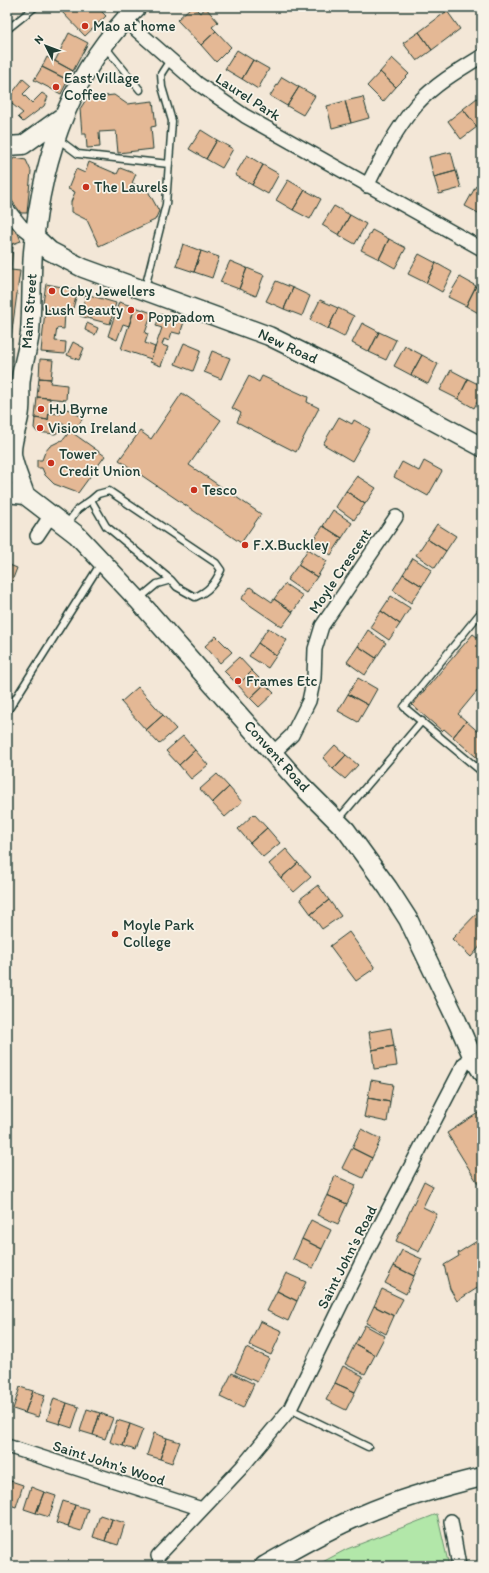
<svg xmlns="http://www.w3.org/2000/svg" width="489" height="1573" font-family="Itim,sans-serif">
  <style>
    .green { fill: #b2e7a9; stroke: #68926e }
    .building { fill: #e4b895; stroke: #1f3d34 }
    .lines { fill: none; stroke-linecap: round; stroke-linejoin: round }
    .lane-casing { stroke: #1f3d34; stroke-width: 9 }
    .street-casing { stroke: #1f3d34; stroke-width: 16 }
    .secondary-casing { stroke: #1f3d34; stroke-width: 21 }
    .lane { stroke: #f7f3e8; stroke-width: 6 }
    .street { stroke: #f7f3e8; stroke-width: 13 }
    .secondary { stroke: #f7f3e8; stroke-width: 18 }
    .poi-dot { fill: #c8321e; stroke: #f7f3e8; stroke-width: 1.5 }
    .labels { text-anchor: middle; stroke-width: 3.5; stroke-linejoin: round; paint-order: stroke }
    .poi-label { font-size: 15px; fill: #1f3d34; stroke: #f7f3e8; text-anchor: start }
    .street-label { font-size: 15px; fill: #1f3d34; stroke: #f7f3e8 }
  </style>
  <rect width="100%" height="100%" fill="#f3e7d7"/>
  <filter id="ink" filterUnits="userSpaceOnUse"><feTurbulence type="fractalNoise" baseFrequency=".025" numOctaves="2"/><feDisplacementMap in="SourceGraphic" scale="8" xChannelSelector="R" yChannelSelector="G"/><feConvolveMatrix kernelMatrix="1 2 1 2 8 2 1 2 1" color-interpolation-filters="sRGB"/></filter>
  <g filter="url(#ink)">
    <path class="green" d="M437 1514 449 1566H315L347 1549Z"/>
    <path class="building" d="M64 7H97L106 16 85 36 60 10Z
      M191 7H194L200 13 206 8 218 22 212 27 216 31 201 45 177 20Z
      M447 11 460 29 432 50 419 32Z
      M216 31 231 47 216 62 201 45Z
      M419 32 432 50 417 61 403 43Z
      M69 33 88 43 73 71 55 61Z
      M237 50 253 60 242 79 225 69Z
      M47 57 73 71 68 80 42 67Z
      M392 58 409 74 396 87 380 72Z
      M253 60 269 69 258 89 242 79Z
      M42 67 68 80 61 94 34 80Z
      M380 72 396 87 383 102 367 86Z
      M282 77 299 87 287 106 270 96Z
      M23 79 31 86 23 94 32 103 42 93 48 97 44 106 23 122 18 117 23 113 7 100Z
      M299 87 315 96 303 115 287 106Z
      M114 95 127 104 153 101 156 126 151 127 153 149 118 153 116 131 99 132 100 147 87 148 86 134H82L80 109 87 98Z
      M363 97 369 118 351 123 345 101Z
      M477 98 482 103V123L477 127 463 109Z
      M345 101 351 123 332 128 327 106Z
      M463 109 477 127 461 139 448 121Z
      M201 130 217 140 206 159 189 149Z
      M217 140 233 149 222 168 206 159Z
      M451 152 456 171 434 177 429 157Z
      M247 155 263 165 252 185 235 175Z
      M15 158 26 160 31 171 27 213H21L7 194V162Z
      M89 162 117 174 120 168 136 174 132 183 148 191 159 211 155 220 99 246 87 220 71 212V202L75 192 68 189 76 169 85 173Z
      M263 165 279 174 268 194 252 185Z
      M456 171 461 188 439 194 434 177Z
      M288 180 305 190 293 210 276 200Z
      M476 186 482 189V215L465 206Z
      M305 190 321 199 310 219 293 210Z
      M334 206 350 215 339 235 322 225Z
      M350 215 366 224 355 244 339 235Z
      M7 217 16 228 21 241 7 246Z
      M372 230 389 239 379 259 361 250Z
      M389 239 406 248 395 268 379 259Z
      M183 244 201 251 194 272 176 266Z
      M13 247 11 270 20 271 7 368V249Z
      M201 251 219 257 212 278 194 272Z
      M419 254 436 263 426 283 408 274Z
      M230 261 247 268 239 289 220 282Z
      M436 263 452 272 442 292 426 283Z
      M247 268 264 275 256 296 239 289Z
      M460 277 476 286 466 306 448 297Z
      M276 281 293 288 284 309 266 301Z
      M46 284 78 290 72 312 42 309Z
      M476 286 482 289V315L466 306Z
      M293 288 310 296 302 316 284 309Z
      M86 294 116 303 110 324 80 316Z
      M320 300 338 308 328 329 310 320Z
      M119 302 135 307 129 326 123 324 117 340 108 336Z
      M135 307 152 313 145 333 148 334 145 343 155 347 151 359 121 349Z
      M338 308 354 316 344 337 328 329Z
      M45 310 65 312 64 329 57 328 55 341 66 342 65 354 41 352Z
      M160 314 184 322 180 334 172 332 169 341 164 339 162 345 168 347 161 366 150 362 162 328 156 326Z
      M87 323 98 328 95 335 85 330Z
      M362 323 379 332 369 352 352 343Z
      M379 332 396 340 386 360 369 352Z
      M73 342 84 348 79 360 67 355Z
      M184 343 201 350 193 371 175 364Z
      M405 346 422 355 411 375 394 366Z
      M212 351 230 358 221 379 204 372Z
      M422 355 438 364 428 384 411 375Z
      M40 359 53 360 51 379 39 378Z
      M451 370 468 379 458 399 440 390Z
      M249 376 259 382 262 376 308 397 307 402 319 408 296 452 237 422 241 413 232 408Z
      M39 378 51 379 50 383 67 385 66 400 37 397Z
      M468 379 482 386V393L474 408 458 399Z
      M182 393 221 420 189 465 261 514 241 543 119 460 140 431 151 439Z
      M37 397 50 398 48 420 35 418Z
      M61 408 70 410 83 418 75 430 61 422 60 431 55 434 37 432 34 428 35 418 48 420 49 413 60 414Z
      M339 417 352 424 354 420 370 429 352 461 323 444Z
      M70 431 105 456 78 493 54 484 45 475 42 468H37V460H42L45 452 50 446 64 439Z
      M424 461 442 471 428 496 394 477 402 462 419 471Z
      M357 476 376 488 365 504 346 491Z
      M346 491 365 504 354 520 336 507Z
      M333 510 352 523 342 538 323 526Z
      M437 524 456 536 446 551 427 539Z
      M323 526 342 538 331 555 312 542Z
      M427 539 446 551 435 568 416 555Z
      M308 549 327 561 317 577 298 565Z
      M413 558 432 570 422 586 403 574Z
      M7 564 17 568 9 589H7Z
      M298 565 317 577 306 593 287 580Z
      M403 574 422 586 411 603 393 590Z
      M285 584 303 596 293 612 274 599Z
      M250 587 272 602 274 599 293 612 282 627 241 599Z
      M391 596 410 608 400 624 381 611Z
      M381 611 400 624 389 640 370 627Z
      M268 628 287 640 276 656 258 643Z
      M368 630 386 643 376 658 358 646Z
      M473 634 482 641V685L458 714 466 721 453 737 444 729 442 731 412 705Z
      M216 636 232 652 220 663 205 646Z
      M258 643 276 656 268 668 249 656Z
      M358 646 376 658 365 675 347 662Z
      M239 657 252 671 238 685 224 671Z
      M252 671 265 684 250 698 238 685Z
      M358 678 377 689 368 705 348 694Z
      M265 684 274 693 259 707 250 698Z
      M138 687 163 715 146 730 121 702Z
      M348 694 368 705 358 722 338 711Z
      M163 715 176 729 159 744 146 730Z
      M466 721 482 735V762L453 737Z
      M183 736 195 750 179 765 166 751Z
      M335 745 346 755 333 769 323 758Z
      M195 750 208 765 191 779 179 765Z
      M346 755 358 765 345 779 333 769Z
      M217 774 229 787 212 803 200 789Z
      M229 787 242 802 225 817 212 803Z
      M254 814 267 828 250 843 238 829Z
      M267 828 280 843 263 857 250 843Z
      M286 849 298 863 281 878 269 864Z
      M298 863 311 877 294 892 281 878Z
      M318 885 329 900 311 914 300 899Z
      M329 900 341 916 322 929 311 914Z
      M482 908V944L471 957 452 939Z
      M349 932 375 968 356 981 330 946Z
      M391 1028 394 1046 372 1050 369 1032Z
      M394 1046 397 1066 374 1069 372 1050Z
      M371 1080 393 1084 390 1102 368 1098Z
      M368 1098 390 1102 387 1122 364 1117Z
      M478 1113 482 1119V1190L447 1133Z
      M361 1129 381 1139 372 1158 352 1148Z
      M352 1148 372 1158 363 1178 342 1168Z
      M335 1176 356 1185 347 1204 327 1195Z
      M424 1181 433 1186 423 1207 437 1214 419 1252 396 1241Z
      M327 1195 347 1204 338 1224 317 1215Z
      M311 1220 331 1230 322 1249 302 1239Z
      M302 1239 322 1249 313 1268 293 1259Z
      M477 1241 480 1247 482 1246V1290L479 1287 457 1301 450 1289 444 1265 459 1256 458 1253Z
      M402 1250 422 1259 414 1276 394 1266Z
      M394 1266 414 1276 406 1294 385 1283Z
      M286 1273 306 1282 297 1301 277 1291Z
      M382 1289 403 1299 394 1316 374 1306Z
      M277 1291 297 1301 288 1321 267 1311Z
      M374 1306 394 1316 386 1334 366 1323Z
      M260 1321 282 1331 271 1355 249 1345Z
      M365 1325 385 1336 375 1355 355 1344Z
      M355 1344 375 1355 365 1374 345 1364Z
      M246 1348 269 1358 257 1382 235 1372Z
      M343 1366 363 1376 355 1392 335 1383Z
      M232 1373 254 1384 243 1408 220 1397Z
      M7 1383 12 1385 7 1400Z
      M335 1383 355 1392 346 1410 326 1400Z
      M20 1387 33 1391 25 1413 13 1409Z
      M33 1391 45 1395 38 1417 25 1413Z
      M54 1398 67 1403 60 1424 47 1420Z
      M67 1403 79 1407 72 1428 60 1424Z
      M87 1409 100 1413 93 1435 80 1431Z
      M100 1413 113 1418 105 1439 93 1435Z
      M117 1420 130 1424 123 1446 110 1442Z
      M130 1424 143 1429 135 1450 123 1446Z
      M154 1433 167 1438 160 1459 147 1455Z
      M167 1438 180 1442 172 1463 160 1459Z
      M7 1480 11 1481 7 1492Z
      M11 1481 23 1485 16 1507 7 1504V1492Z
      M31 1487 44 1492 36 1513 24 1509Z
      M44 1492 56 1496 49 1517 36 1513Z
      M63 1501 75 1505 68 1527 56 1523Z
      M75 1505 88 1509 81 1531 68 1527Z
      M100 1515 112 1519 105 1541 93 1537Z
      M480 1516H482V1552Z
      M112 1519 125 1523 118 1545 105 1541Z"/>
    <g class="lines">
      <g class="lane-casing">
        <path id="lane" d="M9 28 35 7
          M106 48 140 90
          M58 139 78 154 169 164
          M145 288 166 204 172 121 162 87 161 74 170 60
          M7 408 19 411
          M109 491 216 563 221 570C215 583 209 591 195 597L177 587 171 580 106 526 91 500 98 494Z
          M66 525 78 509 91 500
          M139 599 157 584 171 580
          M481 612 404 707 482 772
          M7 712 101 563
          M337 821 422 721
          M290 1409 368 1447"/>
      </g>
      <g class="street-casing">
        <path id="street" d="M124 19 197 83 245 116 482 249
          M367 186C381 158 396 129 416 105 434 85 459 70 482 56
          M7 209 21 226 35 237
          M37 536 51 515
          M273 753 292 735 309 701 314 678 315 649 322 626 396 517
          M7 1446 202 1509
          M451 1521 459 1566
          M158 1556 242 1467 290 1409 371 1243 464 1064 473 1058"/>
      </g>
      <g class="secondary-casing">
        <path id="secondary" d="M7 146 23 145 62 117
          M35 237 50 251 83 268 269 336 342 372 482 447
          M7 493 25 495 77 535 138 600 301 785 346 830 388 888 408 919 457 1021 473 1058 482 1072
          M25 495C22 484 12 464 12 452 12 440 17 428 19 417 22 404 19 391 21 378 23 363 28 349 30 333 32 307 31 279 33 252 41 160 69 73 137 7
          M264 1566C296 1548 328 1529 362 1515 401 1498 441 1487 482 1477"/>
      </g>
      <use href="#lane" class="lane"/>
      <use href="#street" class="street"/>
      <use href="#secondary" class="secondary"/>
    </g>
  </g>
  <g class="poi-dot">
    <circle cx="85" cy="26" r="4"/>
    <circle cx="56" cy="87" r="4"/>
    <circle cx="86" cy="187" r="4"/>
    <circle cx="52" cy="291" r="4"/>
    <circle cx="131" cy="310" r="4"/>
    <circle cx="140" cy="317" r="4"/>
    <circle cx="41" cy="409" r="4"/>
    <circle cx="40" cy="428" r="4"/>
    <circle cx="51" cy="463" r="4"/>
    <circle cx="194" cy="490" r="4"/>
    <circle cx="245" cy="545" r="4"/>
    <circle cx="238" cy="681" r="4"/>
    <circle cx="115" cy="934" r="4"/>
  </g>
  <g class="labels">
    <g class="poi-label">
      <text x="93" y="31">Mao at home</text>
      <text x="64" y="83">East Village<tspan x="64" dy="17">Coffee</tspan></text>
      <text x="94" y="192">The Laurels</text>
      <text x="60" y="296">Coby Jewellers</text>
      <text x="123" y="315" text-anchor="end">Lush Beauty</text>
      <text x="148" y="322">Poppadom</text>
      <text x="49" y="414">HJ Byrne</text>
      <text x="48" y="433">Vision Ireland</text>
      <text x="59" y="459">Tower<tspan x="59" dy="17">Credit Union</tspan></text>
      <text x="202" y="495">Tesco</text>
      <text x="253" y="550">F.X.Buckley</text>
      <text x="246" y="686">Frames Etc</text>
      <text x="123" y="930">Moyle Park<tspan x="123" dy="17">College</tspan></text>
    </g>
    <g class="street-label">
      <text transform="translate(248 97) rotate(33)" y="5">Laurel Park</text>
      <text transform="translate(29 311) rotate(-86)" y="5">Main Street</text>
      <text transform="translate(288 346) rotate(25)" y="5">New Road</text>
      <text transform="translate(340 571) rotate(-56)" y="5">Moyle Crescent</text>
      <text transform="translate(277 756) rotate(48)" y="5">Convent Road</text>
      <text transform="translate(347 1257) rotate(-63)" y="5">Saint John's Road</text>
      <text transform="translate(109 1463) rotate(18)" y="5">Saint John's Wood</text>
    </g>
  </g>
  <rect width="489" height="1573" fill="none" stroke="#f7f3e8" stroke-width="24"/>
  <rect x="12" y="12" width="465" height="1549" fill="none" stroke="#1f3d34" stroke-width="1.5" filter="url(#ink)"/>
  <g transform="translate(46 46) rotate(312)" stroke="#f7f3e8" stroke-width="3" paint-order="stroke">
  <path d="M0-3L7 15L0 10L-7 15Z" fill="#1f3d34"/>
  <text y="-6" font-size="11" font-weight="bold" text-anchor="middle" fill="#1f3d34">N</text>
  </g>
</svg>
